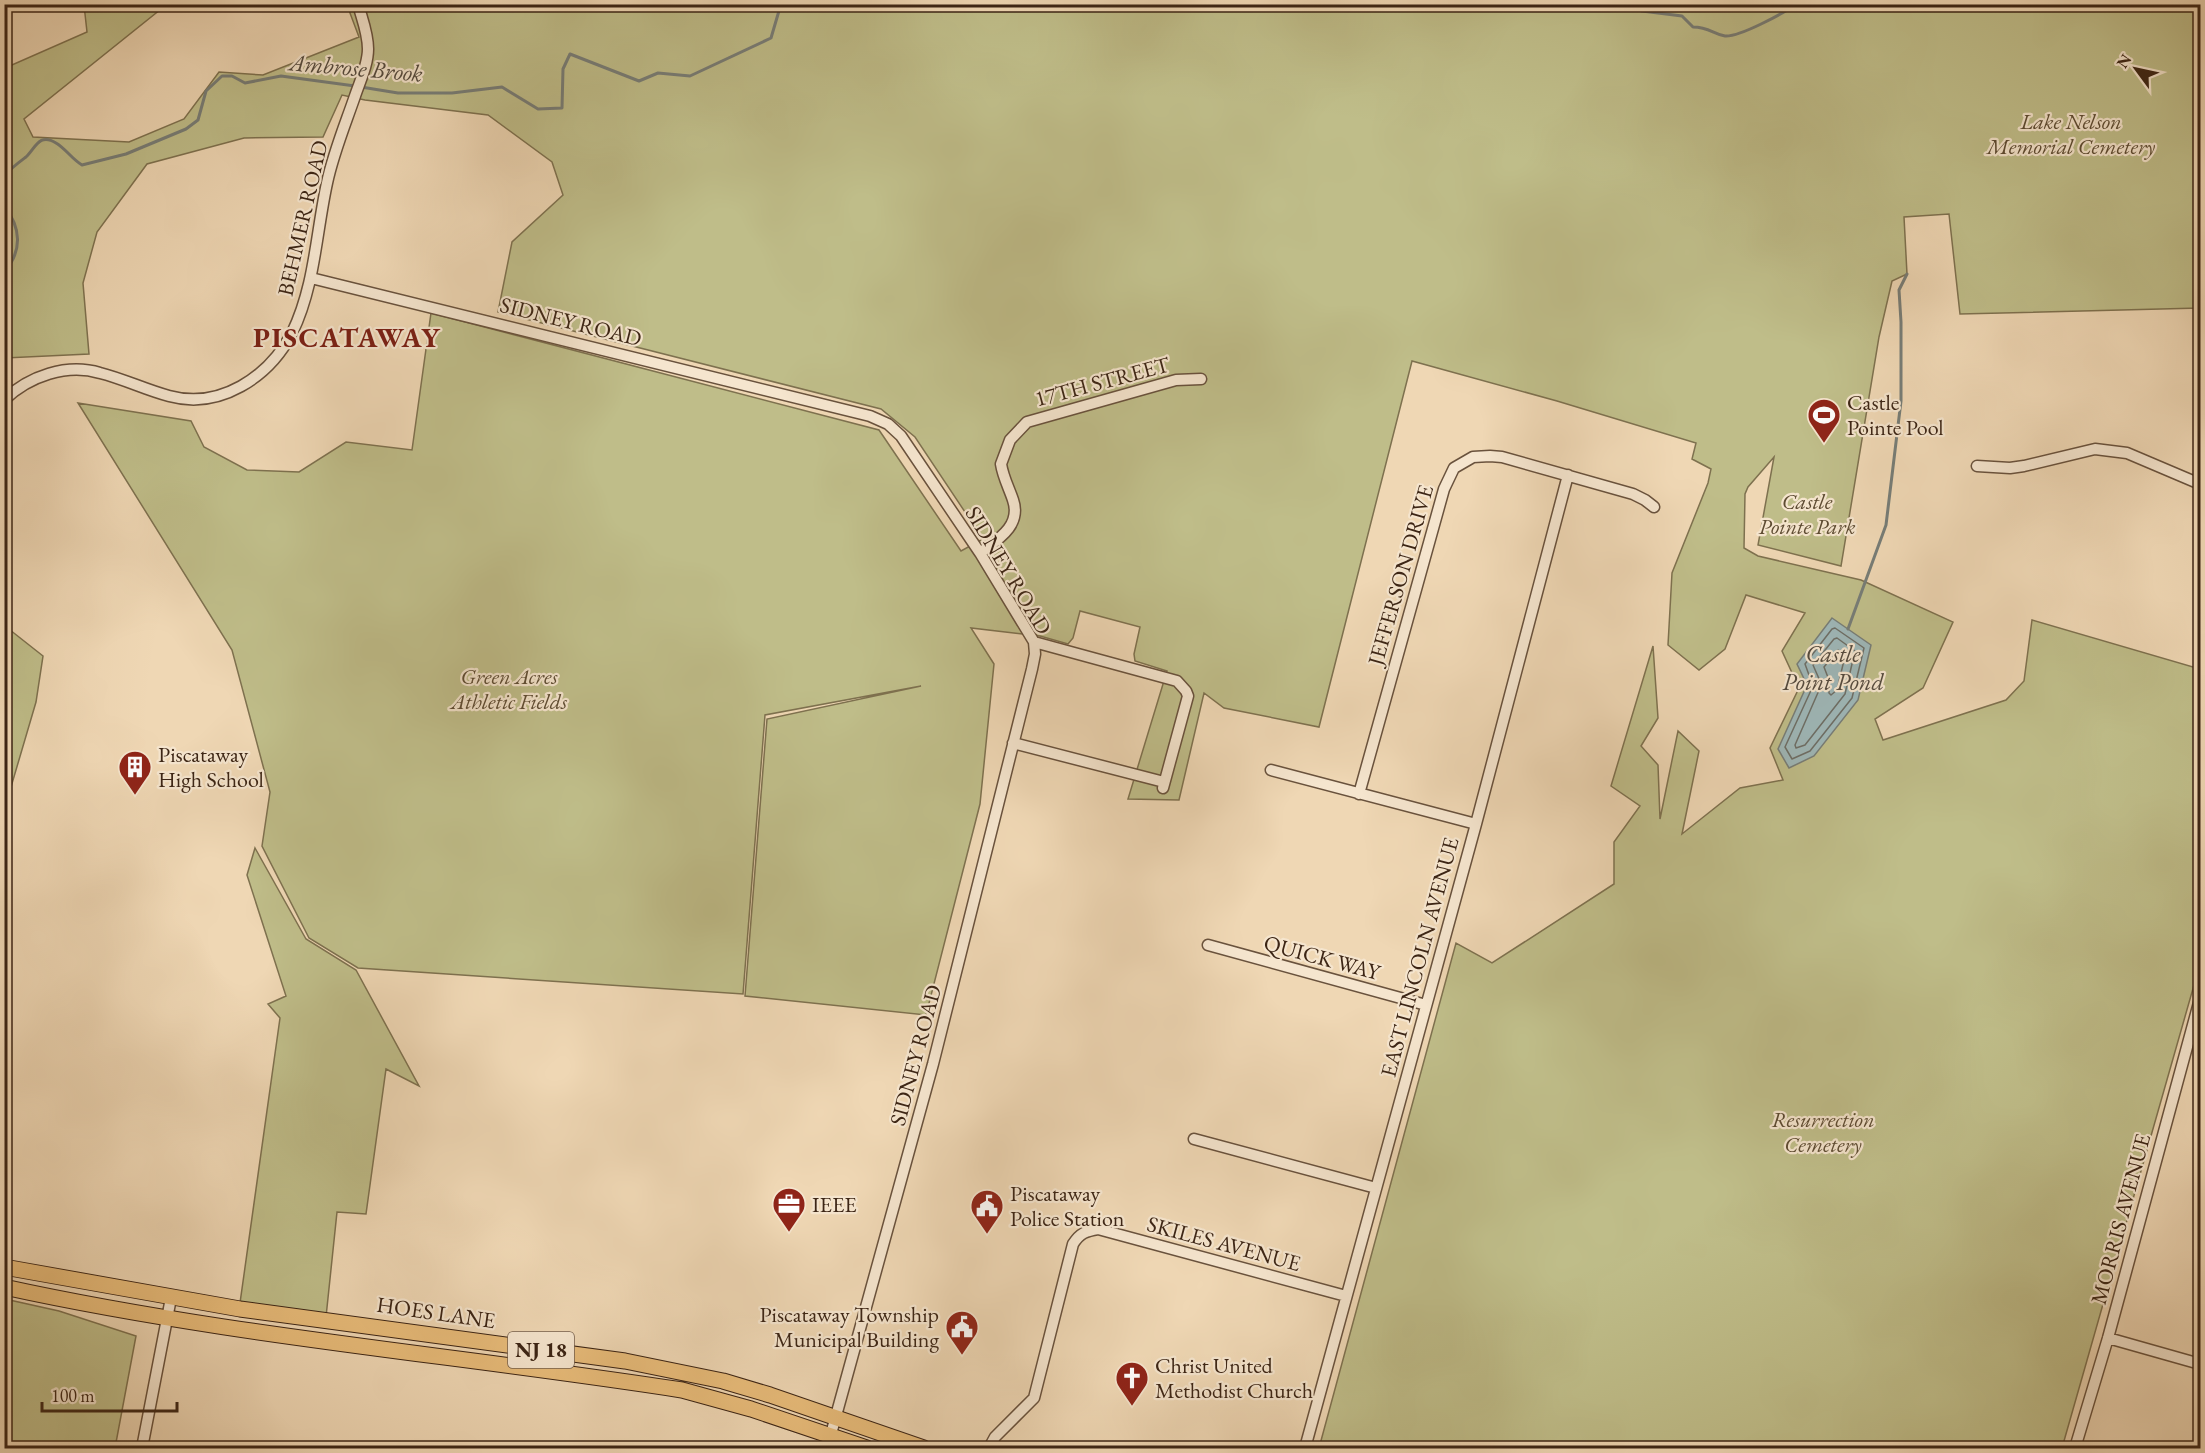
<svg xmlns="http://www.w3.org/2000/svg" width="2205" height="1453" font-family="'EB Garamond',serif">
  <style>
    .green { fill: #bfbd89; stroke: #7e714f; stroke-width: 1.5 }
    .water { fill: #9eb7b8; stroke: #777d77; stroke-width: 1.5 }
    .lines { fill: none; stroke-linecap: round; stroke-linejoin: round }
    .shore { stroke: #6d6e66; stroke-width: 1.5 }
    .stream { stroke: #777d77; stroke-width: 3 }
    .minor-casing { stroke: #69523d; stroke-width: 13 }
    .highway-casing { stroke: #3c2515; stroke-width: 17 }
    .minor { stroke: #f5e5ce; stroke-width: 10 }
    .highway { stroke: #e8bc7a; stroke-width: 15 }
    .labels { text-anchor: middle; stroke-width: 4.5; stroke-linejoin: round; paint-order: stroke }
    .shield { fill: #f5e5ce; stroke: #745f4c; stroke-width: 1.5 }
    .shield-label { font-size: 21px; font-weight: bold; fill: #3c2515 }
    .park-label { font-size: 22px; font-style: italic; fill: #5d4b32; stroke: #f5e5ce }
    .street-label { font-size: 22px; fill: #3c2515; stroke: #f5e5ce }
    .poi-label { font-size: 22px; fill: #3c2515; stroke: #f5e5ce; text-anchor: start }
    .water-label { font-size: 24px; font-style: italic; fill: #544a3e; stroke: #f5e5ce }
    .district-label { font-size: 28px; font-weight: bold; letter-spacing: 1.5px; fill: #7a1f14; stroke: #f5e5ce }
  </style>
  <rect width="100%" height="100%" fill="#efd7b4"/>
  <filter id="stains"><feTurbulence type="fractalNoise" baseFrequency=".00333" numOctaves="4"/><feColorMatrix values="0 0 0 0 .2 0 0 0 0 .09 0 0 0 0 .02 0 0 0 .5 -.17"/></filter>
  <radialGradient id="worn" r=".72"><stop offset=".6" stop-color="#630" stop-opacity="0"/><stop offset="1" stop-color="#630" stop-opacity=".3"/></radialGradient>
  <path class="green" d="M84 5H166L24 119 33 137 129 142 184 119 219 72 263 75 359 37 347 5H2200V308L1960 314 1949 214 1904 217 1907 274 1892 281 1879 337 1841 566 1758 545 1774 457 1748 487 1745 494 1744 548 1758 556 1861 580 1953 622 1923 688 1875 719 1883 740 2006 700 2024 681 2032 620 2200 669V964L2062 1448H1319L1456 943 1492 963 1614 884V842L1640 806 1611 786 1653 646 1658 718 1641 746 1658 765 1660 819 1678 731 1699 751 1682 834 1740 788 1783 780 1770 748 1799 688 1782 651 1805 613 1746 595 1725 649 1699 670 1668 645 1672 573 1708 483 1711 469 1692 459 1696 443 1557 401 1412 361 1319 727 1224 708 1204 693 1179 800 1128 799 1167 671 1135 661 1134 654 1140 627 1080 611 1073 638 1068 644 1040 636 971 628 994 664 980 804 926 1015 745 996 767 719 921 686 765 715 743 994 358 968 309 938 262 846 270 792 232 650 78 403 191 421 204 447 247 470 299 472 346 442 412 450 431 313 879 430 961 551 983 539 915 437 881 409 498 312 512 242 563 195 552 162 488 115 365 100 342 95 323 137 244 138 147 164 97 232 83 283 89 354 5 358V68L87 32Z
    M5 626 43 656 36 702 11 787 4 786Z
    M255 848 306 939 356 970 419 1086 386 1069 366 1214 337 1212 326 1317 240 1303 280 1018 268 1004 286 996 247 875Z
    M5 1299 59 1311 136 1336 115 1448H5Z"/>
  <path class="water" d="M1832 618 1871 645 1858 700 1814 756 1789 768 1778 749 1807 685 1797 664Z"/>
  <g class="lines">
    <path class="shore" d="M1835 628 1864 648 1852 698 1810 751 1792 759 1785 747 1813 686 1805 664 1832 629Z
      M1837 638 1855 651 1845 694 1805 745 1796 748 1795 745 1820 688V681L1813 665 1834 639Z
      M1838 650 1845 656 1837 690 1831 695 1829 693V680L1824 667Z"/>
    <path class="stream" d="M1625 4 1642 11 1682 16 1693 27C1709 27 1713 34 1725 36 1740 37 1784 13 1796 4
      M361 87 398 93H452L502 87 538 109 562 108 563 69 570 54 639 81 658 73 690 76 771 38 781 4
      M4 176C11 168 18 163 26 157 35 149 39 132 56 143 66 149 72 159 82 165L126 154 186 129 198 120 206 91 222 76H232L245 83 281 76 355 86
      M4 206C21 227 23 251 4 272
      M1848 629 1886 525 1901 401V322L1899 290 1907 274"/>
    <g class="minor-casing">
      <path id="minor" d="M311 278 870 416 888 424 901 436 980 553 1034 642 1035 654 1032 669 933 1064 831 1434
        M4 400C29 376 67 363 100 373 124 379 146 390 169 396 220 410 269 377 292 333 315 286 316 233 327 183 333 154 345 125 355 96 360 81 368 65 368 49 368 33 362 19 358 4
        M1977 466 2010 468 2024 466 2095 449 2127 453 2200 484
        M980 553C997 540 1022 526 1013 500 1009 488 1003 477 1001 464L1010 440 1027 422 1176 380 1201 379
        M1034 642 1177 681 1186 691 1188 696 1163 788
        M1013 743 1164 782
        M1271 770 1476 824
        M1359 794 1444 489 1454 468 1473 457 1490 456 1502 457 1633 494 1645 500 1654 507
        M1208 945 1426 1005
        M1194 1139 1376 1188
        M2108 1338 2200 1364
        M142 1448 171 1298
        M989 1448 995 1437 1034 1398 1073 1244C1080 1233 1086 1231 1098 1229L1346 1296
        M1305 1448 1476 824 1568 475
        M2075 1448 2108 1338 2200 999"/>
    </g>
    <g class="highway-casing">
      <path id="highway" d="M4 1267 240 1309 625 1361 723 1381 770 1395 924 1448
        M4 1287C228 1336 457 1355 682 1390L751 1409 867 1448"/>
    </g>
    <use href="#minor" class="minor"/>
    <use href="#highway" class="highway"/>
  </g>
  <defs>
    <g id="stadium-pin" transform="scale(1.725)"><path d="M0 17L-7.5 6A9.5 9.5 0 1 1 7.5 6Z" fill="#8f2418" stroke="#f5e5ce"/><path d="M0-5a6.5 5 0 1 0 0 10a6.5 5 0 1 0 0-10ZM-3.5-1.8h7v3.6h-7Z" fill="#fff"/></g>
    <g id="building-pin" transform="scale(1.725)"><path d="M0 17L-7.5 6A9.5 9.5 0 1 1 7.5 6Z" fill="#8f2418" stroke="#f5e5ce"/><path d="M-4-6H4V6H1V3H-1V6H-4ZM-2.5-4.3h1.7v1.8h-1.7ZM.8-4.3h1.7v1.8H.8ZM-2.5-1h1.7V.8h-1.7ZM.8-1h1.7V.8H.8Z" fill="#fff"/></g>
    <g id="office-pin" transform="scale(1.725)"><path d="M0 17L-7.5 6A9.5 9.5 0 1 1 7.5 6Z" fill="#8f2418" stroke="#f5e5ce"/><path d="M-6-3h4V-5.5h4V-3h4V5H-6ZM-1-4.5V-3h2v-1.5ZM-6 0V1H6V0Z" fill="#fff"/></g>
    <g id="civic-pin" transform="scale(1.725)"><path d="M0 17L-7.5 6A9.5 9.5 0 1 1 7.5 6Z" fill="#8f2418" stroke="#f5e5ce"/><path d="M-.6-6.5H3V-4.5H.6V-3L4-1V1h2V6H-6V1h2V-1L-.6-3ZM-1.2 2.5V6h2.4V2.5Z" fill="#fff"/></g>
    <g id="church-pin" transform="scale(1.725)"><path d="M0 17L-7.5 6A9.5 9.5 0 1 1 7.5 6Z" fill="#8f2418" stroke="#f5e5ce"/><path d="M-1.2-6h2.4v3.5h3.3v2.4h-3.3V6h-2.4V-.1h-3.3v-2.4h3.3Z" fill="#fff"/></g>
  </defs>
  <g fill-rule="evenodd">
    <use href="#stadium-pin" x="1824" y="415"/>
    <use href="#building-pin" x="135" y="767"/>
    <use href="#office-pin" x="789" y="1204"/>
    <use href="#civic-pin" x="987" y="1206"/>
    <use href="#civic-pin" x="962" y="1327"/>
    <use href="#church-pin" x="1132" y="1378"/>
  </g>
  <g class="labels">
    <rect class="shield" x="508" y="1332" width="66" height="36" rx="4.5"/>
    <g class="shield-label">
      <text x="541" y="1357">NJ 18</text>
    </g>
    <g class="park-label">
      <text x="2071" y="129">Lake Nelson<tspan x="2071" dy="25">Memorial Cemetery</tspan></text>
      <text x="1807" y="509">Castle<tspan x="1807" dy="25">Pointe Park</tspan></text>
      <text x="509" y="684">Green Acres<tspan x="509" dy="25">Athletic Fields</tspan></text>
      <text x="1823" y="1127">Resurrection<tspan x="1823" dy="25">Cemetery</tspan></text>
    </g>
    <g class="street-label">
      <text transform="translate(302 218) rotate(-77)" y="8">BEHMER ROAD</text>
      <text transform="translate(571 321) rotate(14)" y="8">SIDNEY ROAD</text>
      <text transform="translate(1102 381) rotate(-15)" y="8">17TH STREET</text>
      <text transform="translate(1009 570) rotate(59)" y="8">SIDNEY ROAD</text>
      <text transform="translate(1400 575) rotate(-74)" y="8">JEFFERSON DRIVE</text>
      <text transform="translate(1322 957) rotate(15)" y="8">QUICK WAY</text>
      <text transform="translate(1419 957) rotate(-75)" y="8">EAST LINCOLN AVENUE</text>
      <text transform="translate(915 1055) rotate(-75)" y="8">SIDNEY ROAD</text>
      <text transform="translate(2120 1219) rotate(-75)" y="8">MORRIS AVENUE</text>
      <text transform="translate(1224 1243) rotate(15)" y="8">SKILES AVENUE</text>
      <text transform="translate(436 1312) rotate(8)" y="8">HOES LANE</text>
    </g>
    <g class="poi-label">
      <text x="1847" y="410">Castle<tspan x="1847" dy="25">Pointe Pool</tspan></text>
      <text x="158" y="762">Piscataway<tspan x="158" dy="25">High School</tspan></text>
      <text x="1010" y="1201">Piscataway<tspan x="1010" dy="25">Police Station</tspan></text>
      <text x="812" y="1212">IEEE</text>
      <text x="939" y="1322" text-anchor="end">Piscataway Township<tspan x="939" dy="25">Municipal Building</tspan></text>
      <text x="1155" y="1373">Christ United<tspan x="1155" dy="25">Methodist Church</tspan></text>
    </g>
    <g class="water-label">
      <text transform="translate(356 68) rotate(5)" y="8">Ambrose Brook</text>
      <text x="1833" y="662">Castle<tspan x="1833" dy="28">Point Pond</tspan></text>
    </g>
    <g class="district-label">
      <text x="347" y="347">PISCATAWAY</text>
    </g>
  </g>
  <rect width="2205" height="1453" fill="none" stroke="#efd7b4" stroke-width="24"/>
  <rect x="6" y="6" width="2193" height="1441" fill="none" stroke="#3c2515" stroke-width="3"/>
  <rect x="12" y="12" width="2181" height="1429" fill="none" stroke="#3c2515" stroke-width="1.5"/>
  <g transform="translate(2136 69) rotate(303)" stroke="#f5e5ce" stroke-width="4.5" paint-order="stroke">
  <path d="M0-4.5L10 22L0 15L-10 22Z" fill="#3c2515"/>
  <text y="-9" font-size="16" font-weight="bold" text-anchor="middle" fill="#3c2515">N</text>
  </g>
  <path d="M42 1402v9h135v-9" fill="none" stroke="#3c2515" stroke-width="3"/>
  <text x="51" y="1402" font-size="18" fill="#3c2515" stroke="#f5e5ce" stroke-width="4.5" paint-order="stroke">100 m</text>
  <rect width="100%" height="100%" filter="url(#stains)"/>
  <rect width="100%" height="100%" fill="url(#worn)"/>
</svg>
